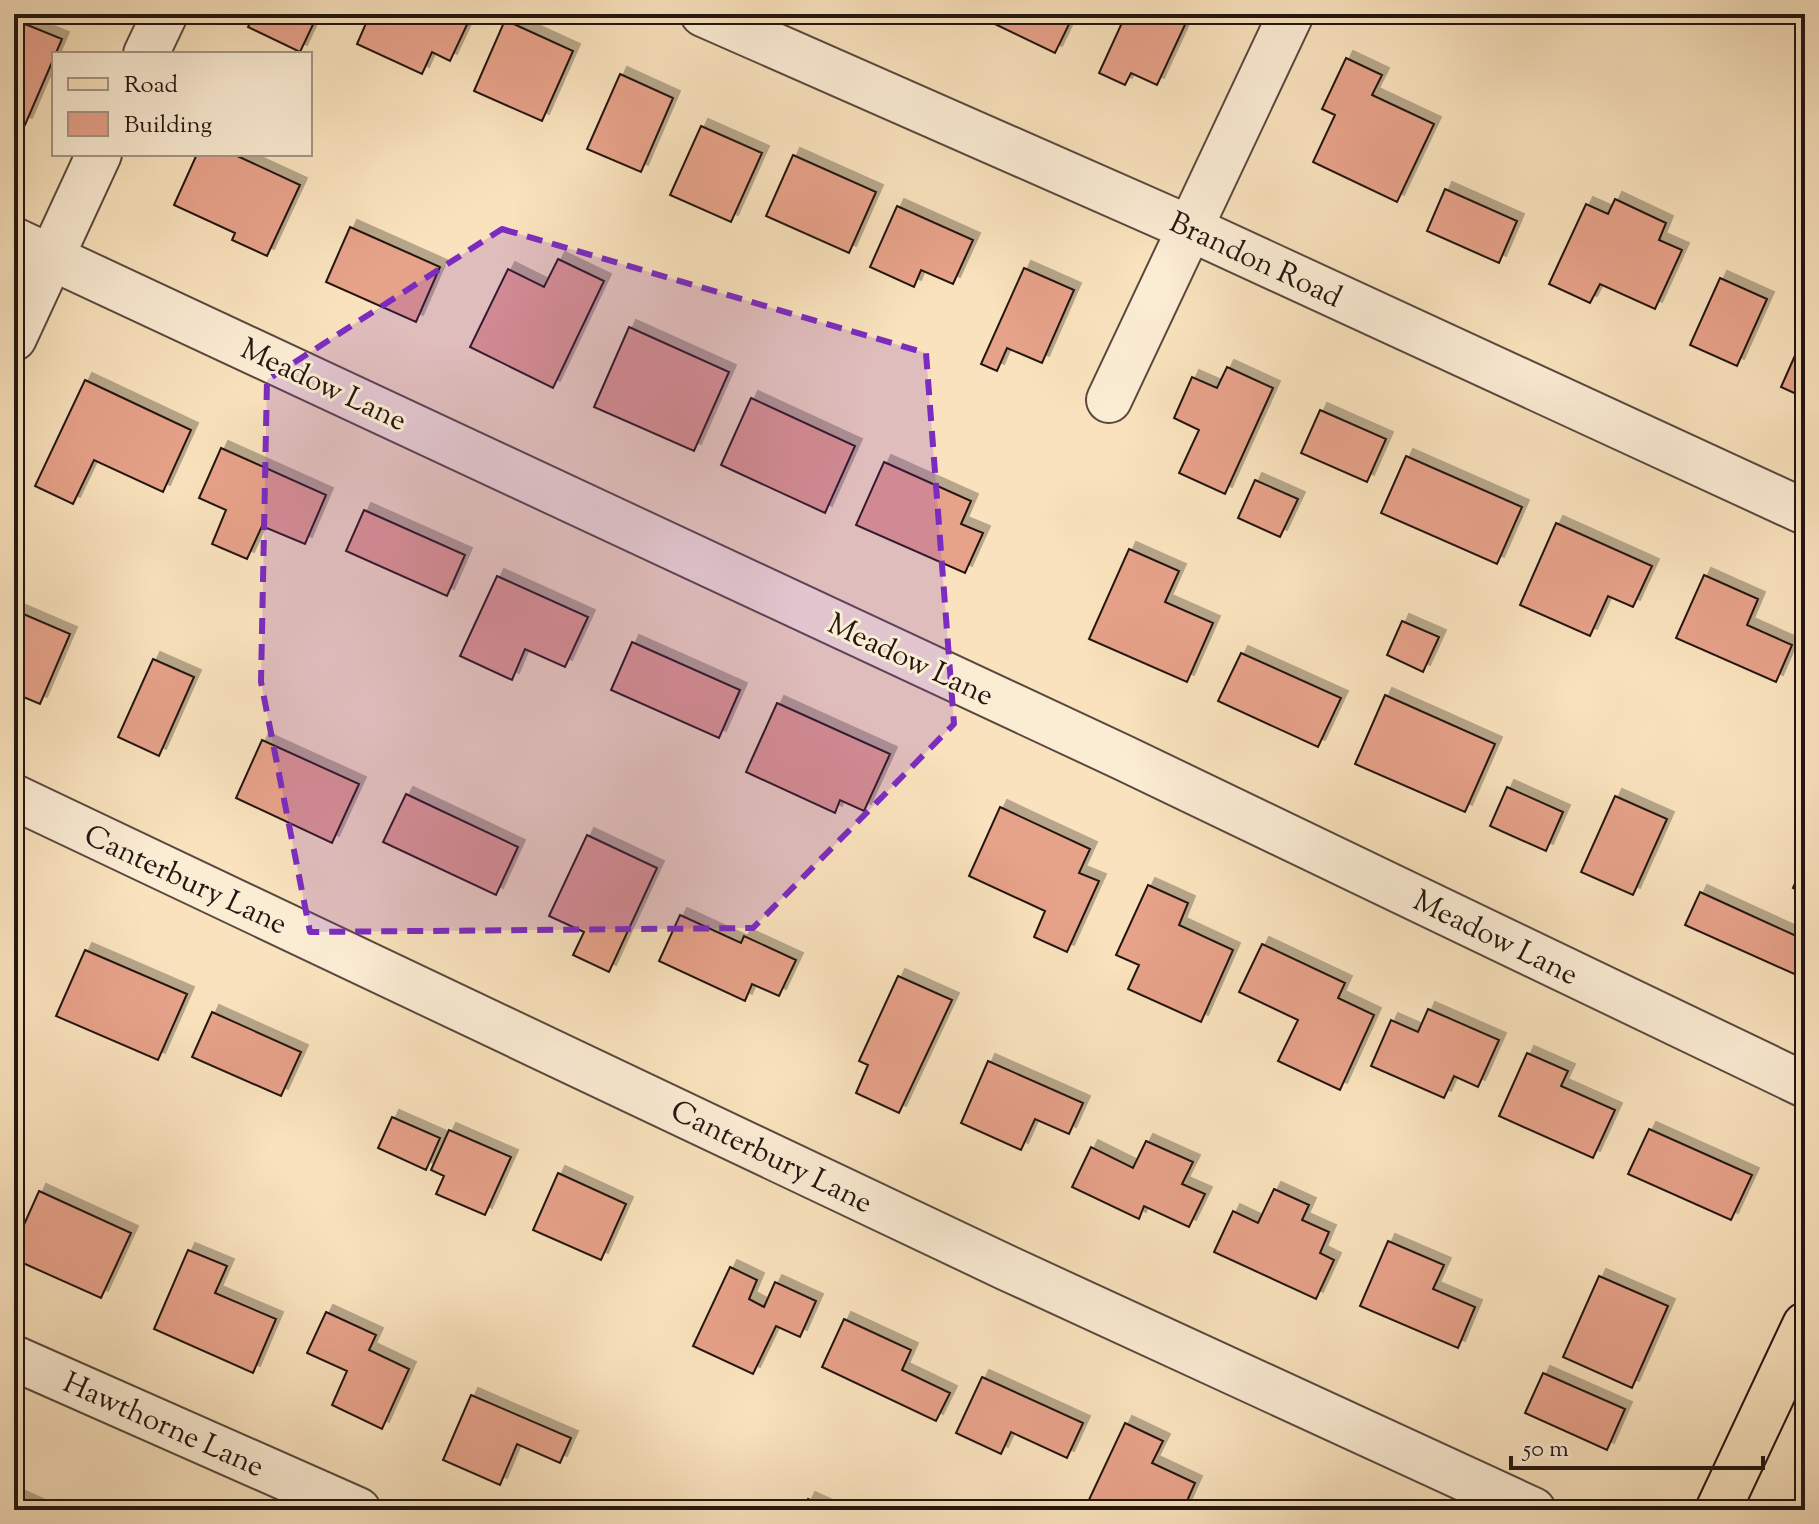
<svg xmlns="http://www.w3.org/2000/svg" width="1819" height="1524" font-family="'Sorts Mill Goudy',serif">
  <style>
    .building { fill: #e7a28a; stroke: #231611; stroke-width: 2; filter: url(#shadow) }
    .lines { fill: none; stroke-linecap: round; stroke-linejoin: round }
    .minor-casing { stroke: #58493c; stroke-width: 48 }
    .major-casing { stroke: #231611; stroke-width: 48 }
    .minor { stroke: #fbecd4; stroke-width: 44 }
    .major { stroke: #f9e2bd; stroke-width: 44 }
    .marked { fill: #7b2cbf; fill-opacity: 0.2; stroke: #7b2cbf; stroke-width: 6; stroke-dasharray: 16 10; stroke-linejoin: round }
    .labels { text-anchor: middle; stroke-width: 6; stroke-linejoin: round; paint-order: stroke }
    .street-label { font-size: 30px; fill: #231611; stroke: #fbecd4 }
  </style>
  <defs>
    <filter id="shadow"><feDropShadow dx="7" dy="-7" stdDeviation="0" flood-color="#0004"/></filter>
  </defs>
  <rect width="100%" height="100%" fill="#f9e2bd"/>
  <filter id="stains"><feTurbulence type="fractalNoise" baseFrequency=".0025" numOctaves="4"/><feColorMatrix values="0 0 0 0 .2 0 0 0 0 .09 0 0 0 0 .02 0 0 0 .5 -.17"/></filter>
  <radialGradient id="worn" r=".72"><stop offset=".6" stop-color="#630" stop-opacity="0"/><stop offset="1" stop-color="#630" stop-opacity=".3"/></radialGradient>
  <path class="building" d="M254 14H318L300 52 248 27Z
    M370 14H472L450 61 432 52 422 74 357 44Z
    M974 14H1074L1055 53Z
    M1126 14H1190L1157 85 1131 73 1125 85 1099 73Z
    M505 20 573 51 542 121 474 91Z
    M25 24 62 39 25 125 14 120V49Z
    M1346 58 1382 75 1372 95 1434 124 1397 202 1313 162 1335 115 1322 109Z
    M620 74 673 98 641 172 587 149Z
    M701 126 762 153 731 222 670 195Z
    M197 154H233L300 185 267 256 232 240 235 233 174 205Z
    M793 155 876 192 849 253 766 216Z
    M1445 189 1517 221 1499 263 1427 231Z
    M1615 199 1666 223 1659 240 1682 250 1655 309 1600 284 1590 303 1549 284 1586 204 1608 214Z
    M897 206 973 240 953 284 921 270 914 287 870 267Z
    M350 227 440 267 416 322 326 282Z
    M558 259 604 281 553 388 470 347 508 269 544 287Z
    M1024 268 1074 290 1042 363 1007 348 997 371 981 364Z
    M1720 278 1767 299 1737 366 1690 345Z
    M629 327 729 372 694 451 594 407Z
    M1805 333V398L1781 387Z
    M1227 367 1273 388 1225 494 1179 473 1199 430 1174 418 1192 377 1217 388Z
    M85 380 191 430 163 492 94 460 73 504 35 486Z
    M751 398 855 446 825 513 721 465Z
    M1320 410 1386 439 1367 482 1301 453Z
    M221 448 326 495 305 544 262 526 247 559 212 544 226 510 199 498Z
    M1406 456 1522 507 1497 564 1381 513Z
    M884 462 971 501 961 524 983 533 965 573 856 525Z
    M1255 480 1298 499 1280 537 1238 518Z
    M364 510 465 555 447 596 346 551Z
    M1556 523 1652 566 1633 607 1608 596 1590 636 1520 605Z
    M1129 549 1179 571 1165 602 1213 623 1187 682 1089 639Z
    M1704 575 1758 599 1747 625 1792 645 1776 682 1676 638Z
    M497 576 588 617 565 667 525 649 512 680 460 656Z
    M14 610 70 634 40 704 14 693Z
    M1402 621 1439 637 1423 672 1387 655Z
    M632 642 740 690 719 738 611 690Z
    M1241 653 1341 698 1318 747 1218 701Z
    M153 659 194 677 159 756 118 737Z
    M1385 695 1495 744 1465 812 1355 764Z
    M777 703 890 754 864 811 840 800 835 813 746 772Z
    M262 740 359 784 332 843 236 798Z
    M1507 787 1563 812 1546 851 1490 826Z
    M406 794 518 847 496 895 383 842Z
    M1615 796 1667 819 1633 895 1581 872Z
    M1000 807 1090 849 1079 873 1099 881 1067 952 1034 937 1045 911 969 876Z
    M587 835 657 868 609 972 573 955 584 932 549 916Z
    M1805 861V893L1793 888Z
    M1148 885 1188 903 1179 925 1233 950 1201 1022 1128 989 1139 965 1116 955Z
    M1700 892 1805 940V968L1801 977 1685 925Z
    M680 915 741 943 744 936 796 960 779 996 752 984 745 1001 659 961Z
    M1262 944 1345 983 1338 998 1374 1015 1340 1090 1278 1061 1298 1020 1239 992Z
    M85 950 187 994 158 1060 56 1016Z
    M898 976 952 1000 899 1113 856 1093 868 1065 859 1061Z
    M1428 1009 1499 1040 1478 1087 1454 1076 1444 1098 1371 1066 1391 1020 1418 1032Z
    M212 1012 301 1052 281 1096 192 1057Z
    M1527 1053 1568 1071 1561 1086 1615 1110 1593 1158 1499 1116Z
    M988 1061 1083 1103 1069 1134 1035 1119 1021 1150 961 1123Z
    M392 1117 440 1138 426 1170 378 1148Z
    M1649 1129 1752 1175 1731 1220 1628 1174Z
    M449 1130 511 1157 485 1215 436 1194 444 1176 431 1170Z
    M1146 1141 1193 1162 1182 1184 1205 1194 1189 1227 1144 1206 1139 1219 1072 1187 1091 1147 1133 1168Z
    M558 1173 626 1204 601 1260 533 1230Z
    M1274 1189 1309 1205 1302 1220 1329 1232 1320 1253 1334 1260 1316 1299 1214 1252 1233 1211 1258 1223Z
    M39 1191 131 1233 101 1298 14 1259V1247Z
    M1388 1241 1444 1265 1433 1289 1475 1307 1458 1348 1360 1306Z
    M188 1250 227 1266 215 1293 276 1319 253 1373 154 1329Z
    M730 1267 757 1280 749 1299 764 1307 775 1282 816 1301 800 1337 776 1326 753 1374 693 1346Z
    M1599 1276 1668 1306 1632 1388 1563 1357Z
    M326 1312 376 1335 369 1350 409 1369 382 1429 332 1405 347 1371 307 1353Z
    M844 1319 911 1350 902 1370 950 1393 936 1421 822 1367Z
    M1543 1373 1625 1409 1607 1450 1525 1413Z
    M982 1377 1083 1423 1067 1458 1011 1432 1001 1454 956 1433Z
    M471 1395 571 1438 560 1463 517 1444 500 1485 443 1460Z
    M1125 1423 1163 1441 1152 1463 1195 1483 1183 1510H1100L1087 1504Z
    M14 1496 36 1506 34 1510H14Z
    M808 1499 832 1510H803Z"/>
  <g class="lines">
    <g class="minor-casing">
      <path id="minor" d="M703 14 1189 228 1805 512
        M146 54 165 14
        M14 240 1124 758 1805 1085
        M14 338 99 154
        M1109 400 1291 14
        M14 797 1007 1268 1533 1510
        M14 1358 358 1510"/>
    </g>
    <g class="major-casing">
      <path id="major" d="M1718 1510 1805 1325"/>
    </g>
    <use href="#minor" class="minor"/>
    <use href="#major" class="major"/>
  </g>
  <path class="marked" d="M502 229 926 353 954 724 753 928 310 932 261 682 267 380Z"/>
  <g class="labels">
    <g class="street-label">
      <text transform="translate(1256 259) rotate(25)" y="10">Brandon Road</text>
      <text transform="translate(324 384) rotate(25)" y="10">Meadow Lane</text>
      <text transform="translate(911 659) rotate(25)" y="10">Meadow Lane</text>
      <text transform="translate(186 879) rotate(25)" y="10">Canterbury Lane</text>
      <text transform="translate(1496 937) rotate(26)" y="10">Meadow Lane</text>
      <text transform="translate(772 1156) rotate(26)" y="10">Canterbury Lane</text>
      <text transform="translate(164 1424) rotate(24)" y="10">Hawthorne Lane</text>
    </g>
  </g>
  <rect width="1819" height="1524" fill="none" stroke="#f9e2bd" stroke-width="48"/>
  <rect x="16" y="16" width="1787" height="1492" fill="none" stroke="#231611" stroke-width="4"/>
  <rect x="24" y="24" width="1771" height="1476" fill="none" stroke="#231611" stroke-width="2"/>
  <rect x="52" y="52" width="260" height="104" fill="#fbecd4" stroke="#a59686" stroke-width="2"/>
  <rect x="68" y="78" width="40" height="12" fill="#f9e2bd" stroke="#a59686" stroke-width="2"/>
  <text x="124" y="92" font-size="24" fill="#231611">Road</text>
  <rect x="68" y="112" width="40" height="24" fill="#e7a28a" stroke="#a59686" stroke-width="2"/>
  <text x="124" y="132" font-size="24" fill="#231611">Building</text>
  <path d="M1511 1456v12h252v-12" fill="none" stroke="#231611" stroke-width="4"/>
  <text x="1523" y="1456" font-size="24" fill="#231611" stroke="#fbecd4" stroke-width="6" paint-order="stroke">50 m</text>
  <rect width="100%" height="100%" filter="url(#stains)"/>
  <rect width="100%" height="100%" fill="url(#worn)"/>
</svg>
